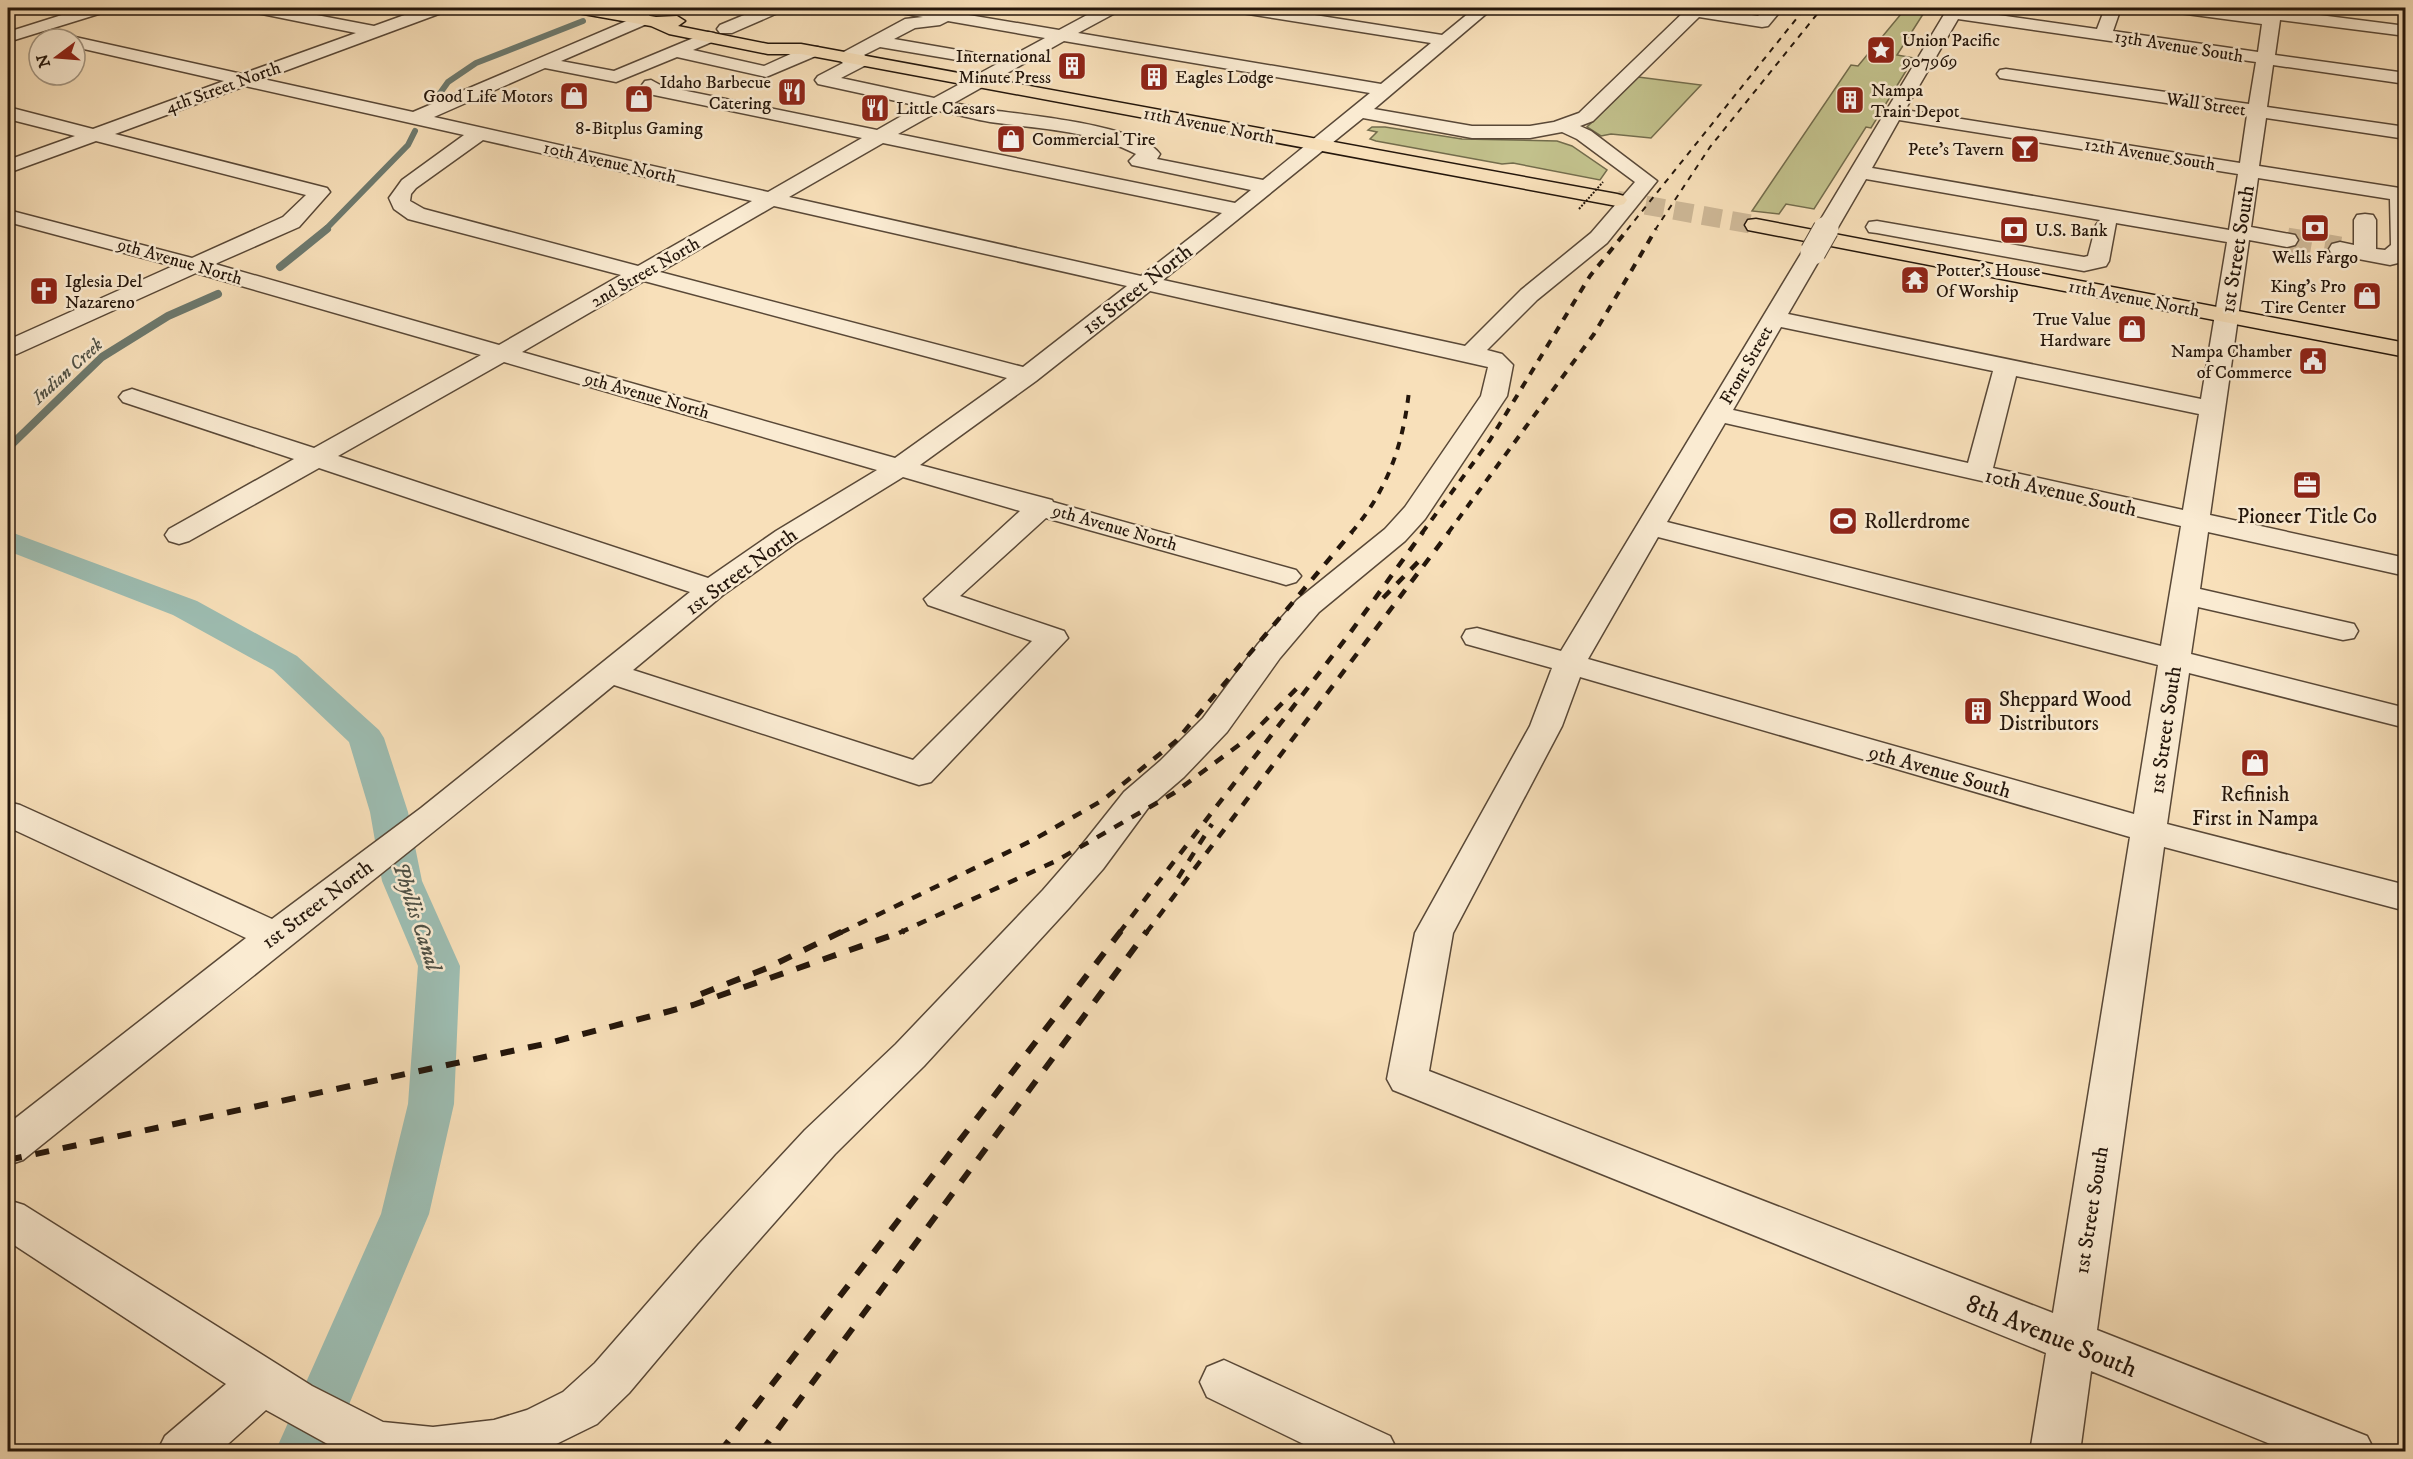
<svg xmlns="http://www.w3.org/2000/svg" width="2413" height="1459" font-family="'IM FELL DW Pica',serif">
  <style>
    .green { fill: #c2c18c; stroke: #736c4c; stroke-width: 1.5 }
    .lines { fill: none; stroke-linecap: round; stroke-linejoin: round }
    .stream-far1 { stroke: #6d7a6f; stroke-width: 6 }
    .stream { stroke: #6d7a6f; stroke-width: 8 }
    .canal { fill: #9dbdb2; fill-rule: evenodd }
    .minor-tunnel { stroke: #ceb897; stroke-width: 25; stroke-dasharray: 25 13; stroke-linecap: butt }
    .major-tunnel { stroke: #ceb897; stroke-width: 19; stroke-dasharray: 19 10; stroke-linecap: butt }
    .minor-casing { stroke: #594837; stroke-width: 3 }
    .major-casing { stroke: #24160b; stroke-width: 3 }
    .minor { fill: #faebd2; fill-rule: evenodd }
    .major { fill: #f8e0ba; fill-rule: evenodd }
    .rail-far3 { stroke: #24160b; stroke-width: 2; stroke-dasharray: 6 6; stroke-linecap: butt }
    .rail-far2 { stroke: #24160b; stroke-width: 4; stroke-dasharray: 8 8; stroke-linecap: butt }
    .rail-far1 { stroke: #24160b; stroke-width: 4.5; stroke-dasharray: 10 10; stroke-linecap: butt }
    .rail { stroke: #24160b; stroke-width: 6; stroke-dasharray: 14 14; stroke-linecap: butt }
    .minor-bridge-far1-casing { stroke: #594837; stroke-width: 20; stroke-linecap: butt }
    .minor-bridge-casing { stroke: #594837; stroke-width: 27; stroke-linecap: butt }
    .path-bridge { stroke: #24160b; stroke-width: 2; stroke-dasharray: 2 1.5; stroke-linecap: butt }
    .minor-bridge-far1 { stroke: #faebd2; stroke-width: 19 }
    .minor-bridge { stroke: #faebd2; stroke-width: 25 }
    .labels { text-anchor: middle; stroke-width: 5; stroke-linejoin: round; paint-order: stroke }
    .far-poi-label { font-size: 18px; fill: #24160b; stroke: #faebd2; text-anchor: start }
    .far-street-label { font-size: 18px; fill: #24160b; stroke: #faebd2 }
    .far-water-label { font-size: 18px; font-style: italic; fill: #4e5045; stroke: #faebd2 }
    .street-label { font-size: 21px; fill: #24160b; stroke: #faebd2 }
    .poi-label { font-size: 21px; fill: #24160b; stroke: #faebd2 }
    .water-label { font-size: 22px; font-style: italic; fill: #4e5045; stroke: #faebd2 }
    .near-street-label { font-size: 26px; fill: #24160b; stroke: #faebd2 }
  </style>
  <rect width="100%" height="100%" fill="#f8e0ba"/>
  <filter id="stains"><feTurbulence type="fractalNoise" baseFrequency=".00333" numOctaves="4"/><feColorMatrix values="0 0 0 0 .2 0 0 0 0 .09 0 0 0 0 .02 0 0 0 .5 -.17"/></filter>
  <radialGradient id="worn" r=".72"><stop offset=".6" stop-color="#630" stop-opacity="0"/><stop offset="1" stop-color="#630" stop-opacity=".3"/></radialGradient>
  <path class="green" d="M1906 8H1927L1897 55 1914 58 1871 128 1866 127 1814 209 1786 204 1779 214 1752 211 1851 65 1858 66Z
    M1638 77 1701 85 1651 138 1611 134 1601 136 1587 127Z
    M1372 127H1385L1462 139 1557 141 1572 146 1607 170 1600 180 1513 163 1502 164 1376 141 1370 139 1377 132 1368 130Z"/>
  <g class="lines">
    <path class="stream-far1" d="M428 110 448 82 476 63 583 21
      M325 230 408 145 415 131"/>
    <path class="stream" d="M280 267 327 229
      M8 448 102 357 168 316 218 294"/>
    <path class="canal" d="M8 531 197 601 297 656 379 730 384 738 408 812 422 881 460 966 454 1104 429 1214 329 1452H275L381 1214 408 1104 418 966 382 881 370 812 349 742 273 670 173 615 8 551Z"/>
    <path class="minor-tunnel" d="M2287 240 2340 249"/>
    <path class="major-tunnel" d="M1617 200 1756 225"/>
    <g class="minor-casing">
      <path id="minor" d="M84 8H107L105 12 8 42V32Z
        M249 8H280L374 26 424 8H446L444 12 263 79 413 112 643 14 649 15 651 19 649 23 561 61 614 71 708 32 714 33 717 37 714 41 693 50 764 66 806 47H818L821 51 818 55 766 77 677 57 616 82 545 68 434 117 768 192 862 138 649 94 642 85 645 81 651 80 662 86 877 130 919 106 818 84 815 80 818 76 843 63 837 58 840 54 905 19 923 17 895 12 893 8H927L1059 30 1100 8H1119L1117 12 1078 33 1381 84 1431 43 1242 13 1234 8H1270L1442 35 1475 8H1493L1374 109 1472 126H1530L1554 122 1579 113 1688 8H1706L1758 16 1766 8H1783L1768 26 1762 27 1699 17 1593 121 1580 126 1591 131 1657 181 1607 243 1537 300 1487 350 1502 354 1513 365 1507 396 1425 519 1405 541 1319 612 1280 658 1227 732 1184 777 1148 808 1103 869 1069 908 924 1066 835 1154 731 1272 629 1393 597 1424 540 1452H342L266 1410 219 1452H157L165 1436 226 1384 8 1241V1200L24 1205 312 1386 383 1422 433 1427 494 1420 527 1410 563 1392 595 1363 699 1244 805 1130 896 1044 1043 890 1077 851 1124 792 1160 761 1203 718 1258 644 1297 600 1385 529 1405 507 1481 396 1488 367 1150 291 1036 381 920 465 1052 500 1053 502 1296 570 1301 576 1296 582 1286 585 1276 582 1046 518 960 596 1064 631 1068 638 931 782 919 785 614 685C419 846 220 1001 23 1160L8 1165V1124L246 938 8 827V802L20 805 272 919 421 808 690 592 319 468 189 541 179 544 169 541 165 535 169 529 294 459 123 402 119 397 123 392 132 389 141 392 314 448 481 355 196 273 17 354 8 356V340L173 266 8 222V210L192 258 283 217 306 195 96 141 8 173V160L75 136 8 119V107L93 129 224 81 75 47V39L69 38 75 37 242 74 356 33 257 13ZM948 21 1045 38 934 98 841 78 868 64 871 60 864 55 880 47 969 62 975 61 978 57 975 53 894 39 915 28 940 25ZM1064 41 1370 93 1263 180 1157 159 1160 154C1140 125 1025 115 990 110 978 109 966 105 954 103ZM245 86 464 135 402 180 389 198 394 209 408 219 621 275 499 345 215 264 299 227 330 192 327 188 115 134ZM939 111C956 114 973 119 990 122 1040 129 1090 130 1136 154L1129 161 1132 165 1251 190 1235 203 898 134ZM1363 118 1472 138H1530L1562 132 1577 139 1635 182 1591 233 1521 290 1465 346 1163 280ZM483 140 752 201 638 266 424 209 410 201 411 194 416 188ZM883 143 1222 213 1141 276 789 197ZM774 206 1127 286 1023 367 660 272ZM644 281 1007 378 895 458 522 352ZM504 362 877 470 776 531 708 578 338 456ZM903 477 1020 511 924 599 928 605 1032 641 913 760 633 670 723 595 796 543Z
        M761 8H782L780 12 732 33H720L717 29 720 25Z
        M1948 8H1964L1963 10 2097 29 2105 8H2121L2113 31 2258 52 2262 24 2179 13 2171 8H2214L2264 14 2265 8H2281V10L2406 26V36L2280 20 2275 55 2406 73V84L2273 65 2267 107 2406 127V139L2266 118 2259 166 2406 189V255L2398 263 2390 265 2332 254 2329 249 2332 244 2340 242 2354 245V220L2357 215 2365 214 2373 215 2376 220V249L2385 250 2391 245 2390 199 2258 178 2251 227 2295 235 2298 240 2295 245 2287 247 2249 240 2210 515 2406 558V576L2208 532 2200 589 2354 624 2358 631 2354 638 2343 640 2198 607 2191 654 2406 708V728L2189 673 2167 824 2406 885V911L2164 847 2097 1330 2367 1436 2375 1452H2290L2091 1371 2080 1452H2030L2046 1353 1393 1090 1387 1079 1415 933 1530 726 1552 668 1466 644 1462 637 1466 630 1477 628 1561 651 1805 247 1813 245 1821 247 1824 252 1788 314 2201 399 2227 242 2116 223 2109 261 2106 266 2084 271 1877 233 1869 232 1866 227 1869 222 1877 221 2084 257 2088 256 2096 225 2100 220 1866 179 1837 229 1829 230 1821 229 1818 224ZM1958 19 2256 62 2249 104 2006 69 2000 70 1997 74 2000 78 2006 79 2247 115 2240 163 1905 110ZM1899 120 2238 174 2229 230 1872 168ZM1781 327 1993 371 1968 463 1733 410ZM2016 376 2199 414 2183 510 1993 468ZM1725 423 2181 526 2161 646 1667 522ZM1658 537 2158 665 2134 814 1588 659ZM1580 677 2130 837 2053 1313 1429 1071 1453 933 1562 726Z
        M1224 1360 1390 1436 1398 1452H1320L1207 1397 1200 1382 1207 1367Z"/>
    </g>
    <g class="major-casing">
      <path id="major" d="M570 8H603L656 17 677 16 685 21 678 26 768 44H801L1617 194 1624 196 1627 200 1624 204 1617 206 801 54H768L669 34 651 26 578 13Z
        M1756 219 2406 343V357L1748 230 1745 225 1748 220Z"/>
    </g>
    <use href="#minor" class="minor"/>
    <use href="#major" class="major"/>
    <path class="rail-far3" d="M1627 230 1805 8
      M1655 230 1710 147 1822 8"/>
    <path class="rail-far2" d="M1351 533C1387 491 1403 446 1409 391
      M1422 533 1490 440 1590 276 1628 229
      M1448 533 1594 334 1656 229"/>
    <path class="rail-far1" d="M1383 598 1419 561
      M1178 878 1212 824
      M840 933 1033 840 1103 800 1176 741 1352 532
      M899 933 1056 861 1174 793 1247 739 1302 683
      M1119 933 1350 633 1423 532
      M1146 933 1449 532"/>
    <path class="rail" d="M701 994 767 968 843 931
      M8 1160 549 1043 693 1005 904 931
      M720 1452 1121 931
      M761 1452 1147 931"/>
    <g class="minor-bridge-far1-casing">
      <path id="minor-bridge-far1" d="M1825 230 1829 224"/>
    </g>
    <g class="minor-bridge-casing">
      <path id="minor-bridge" d="M1813 252 1826 229"/>
    </g>
    <path class="path-bridge" d="M1579 209 1603 182"/>
    <use href="#minor-bridge-far1" class="minor-bridge-far1"/>
    <use href="#minor-bridge" class="minor-bridge"/>
  </g>
  <defs>
    <g id="sight-square" transform="scale(1.5)"><rect x="-9" y="-9" width="18" height="18" rx="4" fill="#8f2418" stroke="#faebd2"/><path d="M0-6L1.8-2.2L6-1.7L2.9 1.2L3.7 5.4L0 3.3L-3.7 5.4L-2.9 1.2L-6-1.7L-1.8-2.2Z" fill="#fff"/></g>
    <g id="building-square" transform="scale(1.5)"><rect x="-9" y="-9" width="18" height="18" rx="4" fill="#8f2418" stroke="#faebd2"/><path d="M-4-6H4V6H1V3H-1V6H-4ZM-2.5-4.3h1.7v1.8h-1.7ZM.8-4.3h1.7v1.8H.8ZM-2.5-1h1.7V.8h-1.7ZM.8-1h1.7V.8H.8Z" fill="#fff"/></g>
    <g id="restaurant-square" transform="scale(1.5)"><rect x="-9" y="-9" width="18" height="18" rx="4" fill="#8f2418" stroke="#faebd2"/><path d="M-5-6h1v4h1v-4h1v4h1v-4h1v5L-1.5 .5V6h-2V.5L-5-1ZM5-6V6H3V1.5H1.5Q1.5-4 5-6Z" fill="#fff"/></g>
    <g id="shop-square" transform="scale(1.5)"><rect x="-9" y="-9" width="18" height="18" rx="4" fill="#8f2418" stroke="#faebd2"/><path d="M-5-2.5h2.3a2.7 3.5 0 0 1 5.4 0H5L5.5 6h-11ZM-1.5-2.5h3a1.5 2.3 0 0 0-3 0Z" fill="#fff"/></g>
    <g id="bar-square" transform="scale(1.5)"><rect x="-9" y="-9" width="18" height="18" rx="4" fill="#8f2418" stroke="#faebd2"/><path d="M-6-5H6L.8 .8V4.5H3.5V6h-7V4.5H-.8V.8Z" fill="#fff"/></g>
    <g id="bank-square" transform="scale(1.5)"><rect x="-9" y="-9" width="18" height="18" rx="4" fill="#8f2418" stroke="#faebd2"/><path d="M-6-4H6V4H-6ZM0-2.3a2.3 2.3 0 1 0 0 4.6a2.3 2.3 0 1 0 0-4.6Z" fill="#fff"/></g>
    <g id="temple-square" transform="scale(1.5)"><rect x="-9" y="-9" width="18" height="18" rx="4" fill="#8f2418" stroke="#faebd2"/><path d="M0-6L5-2H3V0L6.5 2.5H4V6H1.5V3h-3V6H-4V2.5H-6.5L-3 0V-2H-5Z" fill="#fff"/></g>
    <g id="church-square" transform="scale(1.5)"><rect x="-9" y="-9" width="18" height="18" rx="4" fill="#8f2418" stroke="#faebd2"/><path d="M-1.2-6h2.4v3.5h3.3v2.4h-3.3V6h-2.4V-.1h-3.3v-2.4h3.3Z" fill="#fff"/></g>
    <g id="civic-square" transform="scale(1.5)"><rect x="-9" y="-9" width="18" height="18" rx="4" fill="#8f2418" stroke="#faebd2"/><path d="M-.6-6.5H3V-4.5H.6V-3L4-1V1h2V6H-6V1h2V-1L-.6-3ZM-1.2 2.5V6h2.4V2.5Z" fill="#fff"/></g>
    <g id="office-square" transform="scale(1.5)"><rect x="-9" y="-9" width="18" height="18" rx="4" fill="#8f2418" stroke="#faebd2"/><path d="M-6-3h4V-5.5h4V-3h4V5H-6ZM-1-4.5V-3h2v-1.5ZM-6 0V1H6V0Z" fill="#fff"/></g>
    <g id="stadium-square" transform="scale(1.5)"><rect x="-9" y="-9" width="18" height="18" rx="4" fill="#8f2418" stroke="#faebd2"/><path d="M0-5a6.5 5 0 1 0 0 10a6.5 5 0 1 0 0-10ZM-3.5-1.8h7v3.6h-7Z" fill="#fff"/></g>
  </defs>
  <g fill-rule="evenodd">
    <use href="#sight-square" x="1881" y="50"/>
    <use href="#building-square" x="1072" y="66"/>
    <use href="#building-square" x="1154" y="77"/>
    <use href="#restaurant-square" x="792" y="92"/>
    <use href="#shop-square" x="574" y="96"/>
    <use href="#shop-square" x="639" y="99"/>
    <use href="#building-square" x="1850" y="100"/>
    <use href="#restaurant-square" x="875" y="108"/>
    <use href="#shop-square" x="1011" y="139"/>
    <use href="#bar-square" x="2025" y="149"/>
    <use href="#bank-square" x="2315" y="228"/>
    <use href="#bank-square" x="2014" y="230"/>
    <use href="#temple-square" x="1915" y="280"/>
    <use href="#church-square" x="44" y="291"/>
    <use href="#shop-square" x="2367" y="296"/>
    <use href="#shop-square" x="2132" y="329"/>
    <use href="#civic-square" x="2313" y="361"/>
    <use href="#office-square" x="2307" y="485"/>
    <use href="#stadium-square" x="1843" y="521"/>
    <use href="#building-square" x="1978" y="711"/>
    <use href="#shop-square" x="2255" y="763"/>
  </g>
  <g class="labels">
    <g class="far-poi-label">
      <text x="1902" y="46">Union Pacific<tspan x="1902" dy="21">907969</tspan></text>
      <text x="1051" y="62" text-anchor="end">International<tspan x="1051" dy="21">Minute Press</tspan></text>
      <text x="1175" y="83">Eagles Lodge</text>
      <text x="771" y="88" text-anchor="end">Idaho Barbecue<tspan x="771" dy="21">Catering</tspan></text>
      <text x="1871" y="96">Nampa<tspan x="1871" dy="21">Train Depot</tspan></text>
      <text x="553" y="102" text-anchor="end">Good Life Motors</text>
      <text x="896" y="114">Little Caesars</text>
      <text x="639" y="134" text-anchor="middle">8-Bitplus Gaming</text>
      <text x="1032" y="145">Commercial Tire</text>
      <text x="2004" y="155" text-anchor="end">Pete's Tavern</text>
      <text x="2035" y="236">U.S. Bank</text>
      <text x="2315" y="263" text-anchor="middle">Wells Fargo</text>
      <text x="1936" y="276">Potter's House<tspan x="1936" dy="21">Of Worship</tspan></text>
      <text x="65" y="287">Iglesia Del<tspan x="65" dy="21">Nazareno</tspan></text>
      <text x="2346" y="292" text-anchor="end">King's Pro<tspan x="2346" dy="21">Tire Center</tspan></text>
      <text x="2111" y="325" text-anchor="end">True Value<tspan x="2111" dy="21">Hardware</tspan></text>
      <text x="2292" y="357" text-anchor="end">Nampa Chamber<tspan x="2292" dy="21">of Commerce</tspan></text>
    </g>
    <g class="far-street-label">
      <text transform="translate(2179 46) rotate(9)" y="6">13th Avenue South</text>
      <text transform="translate(223 87) rotate(-20)" y="6">4th Street North</text>
      <text transform="translate(2206 104) rotate(8)" y="6">Wall Street</text>
      <text transform="translate(1209 125) rotate(11)" y="6">11th Avenue North</text>
      <text transform="translate(2150 154) rotate(9)" y="6">12th Avenue South</text>
      <text transform="translate(610 162) rotate(13)" y="6">10th Avenue North</text>
      <text transform="translate(180 261) rotate(16)" y="6">9th Avenue North</text>
      <text transform="translate(645 272) rotate(-30)" y="6">2nd Street North</text>
      <text transform="translate(2134 298) rotate(11)" y="6">11th Avenue North</text>
      <text transform="translate(1746 365) rotate(-60)" y="6">Front Street</text>
      <text transform="translate(647 395) rotate(16)" y="6">9th Avenue North</text>
      <text transform="translate(1115 527) rotate(16)" y="6">9th Avenue North</text>
    </g>
    <g class="far-water-label">
      <text transform="translate(67 371) rotate(-42)" y="6">Indian Creek</text>
    </g>
    <g class="street-label">
      <text transform="translate(2237 249) rotate(-81)" y="7">1st Street South</text>
      <text transform="translate(1137 289) rotate(-38)" y="7">1st Street North</text>
      <text transform="translate(2061 492) rotate(13)" y="7">10th Avenue South</text>
      <text transform="translate(741 571) rotate(-36)" y="7">1st Street North</text>
      <text transform="translate(2165 730) rotate(-82)" y="7">1st Street South</text>
      <text transform="translate(1940 771) rotate(16)" y="7">9th Avenue South</text>
      <text transform="translate(317 904) rotate(-37)" y="7">1st Street North</text>
      <text transform="translate(2091 1210) rotate(-81)" y="7">1st Street South</text>
    </g>
    <g class="poi-label">
      <text x="2307" y="523">Pioneer Title Co</text>
      <text x="1864" y="528" text-anchor="start">Rollerdrome</text>
      <text x="1999" y="706" text-anchor="start">Sheppard Wood<tspan x="1999" dy="24">Distributors</tspan></text>
      <text x="2255" y="801">Refinish<tspan x="2255" dy="24">First in Nampa</tspan></text>
    </g>
    <g class="water-label">
      <text transform="translate(418 916) rotate(72)" y="8">Phyllis Canal</text>
    </g>
    <g class="near-street-label">
      <text transform="translate(2052 1335) rotate(22)" y="9">8th Avenue South</text>
    </g>
  </g>
  <rect width="2413" height="1459" fill="none" stroke="#f8e0ba" stroke-width="30"/>
  <rect x="9" y="9" width="2395" height="1441" fill="none" stroke="#24160b" stroke-width="3"/>
  <rect x="15" y="15" width="2383" height="1429" fill="none" stroke="#24160b" stroke-width="1.5"/>
  <g transform="translate(57 57) rotate(254)"><circle r="28" fill="#faebd2" stroke="#a49682" stroke-width="1.5"/>
  <path d="M0-4.5L10 22L0 15L-10 22Z" fill="#8f2418"/>
  <text y="-9" font-size="16" font-weight="bold" text-anchor="middle" fill="#24160b">N</text>
  </g>
  <rect width="100%" height="100%" filter="url(#stains)"/>
  <rect width="100%" height="100%" fill="url(#worn)"/>
</svg>
